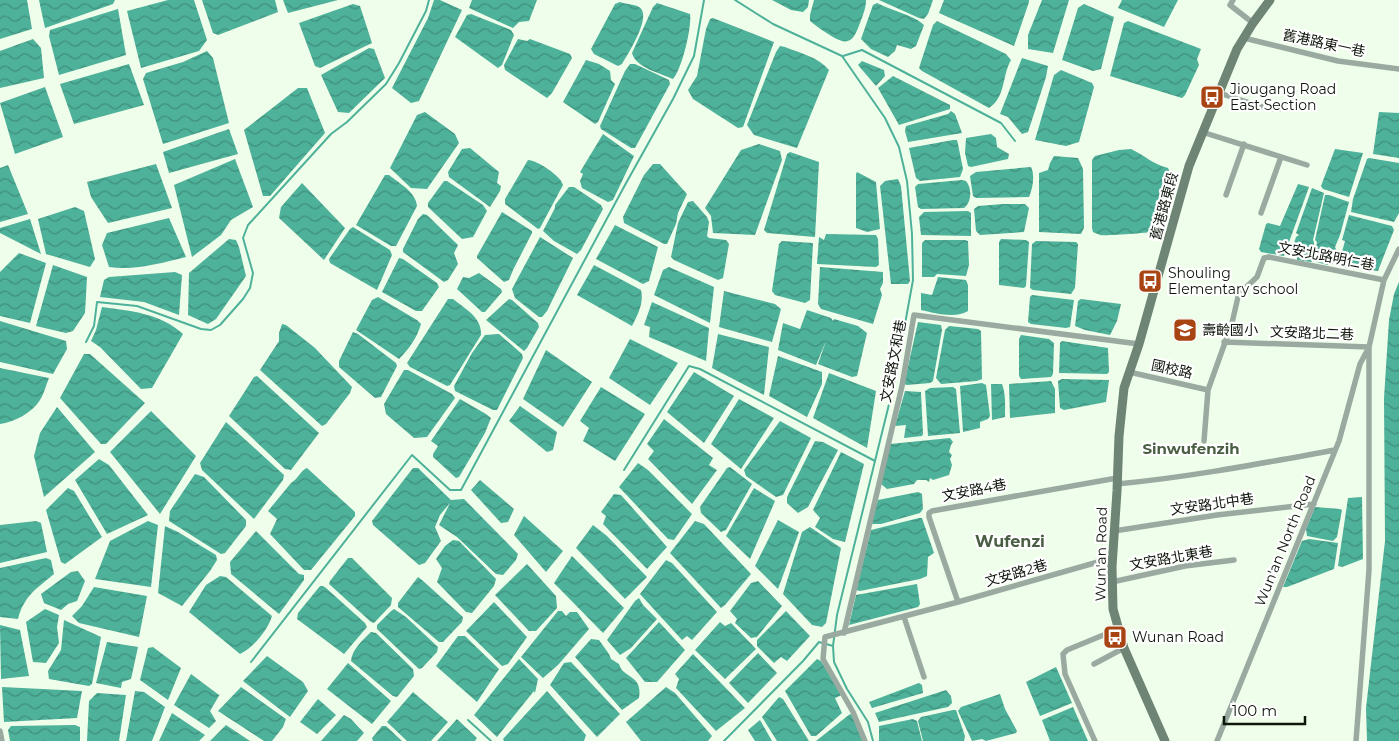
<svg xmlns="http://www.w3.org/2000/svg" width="1399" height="741" font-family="Montserrat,'Noto Sans TC',sans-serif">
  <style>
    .water { fill: url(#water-waves) }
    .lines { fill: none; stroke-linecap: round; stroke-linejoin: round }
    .stream { stroke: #4eb19a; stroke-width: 2 }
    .street { stroke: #9baaa0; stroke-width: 5.5 }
    .secondary { stroke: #6e8475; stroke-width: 9 }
    .labels { text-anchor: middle; stroke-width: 4.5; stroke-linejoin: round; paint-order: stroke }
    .street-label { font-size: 14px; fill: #0e160b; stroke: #fff }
    .poi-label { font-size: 14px; fill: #0e160b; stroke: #fff; text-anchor: start }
    .neighbourhood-label { font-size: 15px; font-weight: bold; fill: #4a5e43; stroke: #fff }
    .quarter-label { font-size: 16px; font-weight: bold; fill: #4a5e43; stroke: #fff }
  </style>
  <defs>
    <pattern id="water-waves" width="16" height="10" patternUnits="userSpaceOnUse" patternTransform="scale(1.25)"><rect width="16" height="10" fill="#4eb19a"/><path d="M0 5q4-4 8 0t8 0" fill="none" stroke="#3f8f7c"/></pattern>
  </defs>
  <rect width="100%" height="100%" fill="#effeea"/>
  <path class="water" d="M0 0H27L32 29 0 39Z
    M39 0H115L113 4 45 28Z
    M168 0H194L207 40 199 51 141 68 127 11Z
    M202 0H275L278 12 218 35 213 33Z
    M283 0H338L288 13Z
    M434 0H440L462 10 419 101 411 103 392 88 428 18Z
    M472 0H537L529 21 519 22 513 28 469 8Z
    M772 0H809L808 7 803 12 791 10Z
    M814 0H866C866 8 863 15 860 23 854 39 850 47 833 37 825 32 817 27 810 21V15Z
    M879 0H933L928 14 924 19 919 18Z
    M944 0H1029V2L1014 46 939 13Z
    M1042 0H1069L1053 53 1028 49V35Z
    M1122 0H1178L1164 27 1118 8Z
    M620 2C625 4 634 4 639 7 653 15 628 54 622 64L618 66 594 54 591 49 615 4Z
    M657 3 690 14C692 27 682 69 673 79 660 73 636 68 632 53L653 7Z
    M877 3C890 10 914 15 924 25L916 46 911 49 897 45 895 51 888 57 871 49 861 39 873 5Z
    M353 4 360 6 372 43 320 68 315 66 299 23Z
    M1084 4 1114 17 1101 69 1093 71 1062 60 1078 8Z
    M118 9 126 55 59 75 49 36 50 30Z
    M471 14 511 30 514 35 502 65 498 68 455 37 467 15Z
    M713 18 774 42 743 127 738 128 693 99 688 90 697 76 706 29 710 19Z
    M937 21 1006 54 1011 60C1002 75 1006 97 989 108L922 71 919 68 933 25Z
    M1128 21 1201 49 1197 59 1199 65 1185 95 1182 98 1110 76 1124 23Z
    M33 39 41 48 44 78 0 88V51Z
    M518 39 527 41 530 39 570 54 572 58 552 93 547 98 505 70 504 65Z
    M780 46 785 47C800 53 818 57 829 70L797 148 754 135 747 125 776 52Z
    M369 48 374 49 385 78 349 113 338 112 321 75Z
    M207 51 213 58 229 123 163 144 143 79 146 73 183 62Z
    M1022 58 1048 66 1046 77 1028 132 1022 134 1008 117 1000 114Z
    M586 60 599 64 610 71 611 80 615 84 598 122 595 124 563 102Z
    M862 61 884 70 885 76 876 86 858 65Z
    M129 64 144 105 74 124 60 84Z
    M630 64H635L669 80 670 84 635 148H631L601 129 600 126 625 71Z
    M1061 70 1092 83 1094 87 1079 142 1066 146 1035 140 1054 75Z
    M893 76 950 105V109L899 125 878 88Z
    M45 87 63 137 15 154 0 103Z
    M298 88H307L325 133 270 196H263L244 130Z
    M951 111 955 114 962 133 908 142 905 131 906 126 948 114Z
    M425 112 455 134 459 143 427 189 411 188 390 168 417 115Z
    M1379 112 1399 113V158L1373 154Z
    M229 129 238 154 169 173 163 152Z
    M603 134 634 156 613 200 608 202 582 188 580 181 583 174 580 172Z
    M991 134 996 138 997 147 1009 154 1008 159 971 167 968 166 965 153 966 138Z
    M953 140H957L958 144 963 169 960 177 920 181 916 178 909 148Z
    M759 144 780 151 782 160 755 235 713 233 711 216 705 208 741 150Z
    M470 148 499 172 497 183 501 186 500 191 490 207 449 177 448 172 462 149Z
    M1131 149C1144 155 1154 165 1168 168L1171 175 1170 185 1164 199 1161 215 1156 231C1150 233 1106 236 1100 235 1098 234 1095 233 1093 232L1092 228V160L1095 156 1119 150Z
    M1335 149 1363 153 1349 197 1323 189 1321 186Z
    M790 152 819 162 815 237 767 233 764 230 787 154Z
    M1054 156 1078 158 1083 169 1084 228 1081 234 1039 232V173L1048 170 1050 163Z
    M1369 158 1399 163V213L1394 222 1351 212 1353 199 1367 159Z
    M235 159 253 207 231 220 221 235 192 257 174 185Z
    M528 160C537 160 561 176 563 185L540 228 538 229 505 204V199Z
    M156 164 172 208 108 223 91 197 87 182Z
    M653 164H660L687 194 678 213 676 224 667 244H664L624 223 623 217 644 175Z
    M8 165 28 214 0 222V168Z
    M1031 167C1035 175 1033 188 1029 197L976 198 973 196 970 176 976 172Z
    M857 172 876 182 880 229 867 232 856 228V174Z
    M385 175H389C399 183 416 192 417 206L396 246H391L356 225Z
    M898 179 901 186 910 281 908 284H891L880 186 885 181Z
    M962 180 966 181C972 188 972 202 964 208L921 209 918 207 915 187 918 184Z
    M444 181H447L483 205 487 211 473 237 462 239 428 207V203Z
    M302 183 345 228 324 260 279 218 281 207Z
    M1298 184 1309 187 1284 256 1261 252 1259 249 1266 224 1268 223 1280 226Z
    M569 187H574L601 205 603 209 581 250 577 254 554 241 543 231 555 208V205Z
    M1312 188 1324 193 1313 240 1314 242V256L1317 242 1315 240 1325 195H1329L1349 202 1340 235 1335 247C1339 254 1336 259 1333 264L1327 265 1313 261 1311 262 1297 260V254L1291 253 1296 237 1299 235 1296 233Z
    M693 201 707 217 709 222 707 236 709 238 726 240 729 244 723 278 718 280 674 260 671 257 678 223 688 202Z
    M1003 204H1025L1029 208 1024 232 980 235 976 231 974 209 978 206Z
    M75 207 84 211 95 259 90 267 46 254 38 219Z
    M968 211 971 213V236L921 235 919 217 924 212Z
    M502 212 532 231V233L513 270 509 280 504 282 477 258V256Z
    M423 214 427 215 458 245 454 253 458 264 448 280 444 282 403 252V249L418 219Z
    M1349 215 1392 226 1394 230 1378 271 1342 267 1343 259H1340L1345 241 1342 240Z
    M169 218 186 257C161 263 135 271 109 267L102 245 107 233Z
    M30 219 41 254 0 233V228Z
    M615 225 658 247 649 281 643 284 596 259Z
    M353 227 390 250 392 255 377 290 330 263 329 259 350 229Z
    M826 234 876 235 878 239 879 265 876 267 817 264 819 237 824 240Z
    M540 237 573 258 547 311 542 317H539L515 298 512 289Z
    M229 239 236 240 239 247 246 276 216 319 208 324 188 315 189 273Z
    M1001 239 1026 240 1029 242 1026 286 1024 288 999 285V242Z
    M925 240H965L968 241 969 265 966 276 937 274 934 277H922V243Z
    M782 241 813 243 810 300 805 303 775 295 772 291 779 244Z
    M1036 241 1076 242 1078 244 1075 288 1071 294 1033 290 1030 288 1032 244Z
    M19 253 46 263 30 323 0 316V272Z
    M399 258 403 259 437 283 439 287 422 311H416L382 292Z
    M53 265 87 277 85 313 73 331 66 333 36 326Z
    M594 265 641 290C644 303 638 314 632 326L577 295Z
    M669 267 714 287 710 323 654 295 663 270Z
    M820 267 883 272V283L880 289 882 295 873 324 821 309 818 304Z
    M175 272 182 275 179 315 144 302 100 297 104 280 109 277Z
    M479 273 501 289 502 292 485 312H482L457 289 463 277 469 278Z
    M938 277 966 280 968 285V311C956 319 934 313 921 310V293L932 295Z
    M1399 282V741H1367L1366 708 1385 541 1384 398 1389 320 1394 294Z
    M724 291 775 304 781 309 772 342 719 327Z
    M1032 295 1074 300 1070 327 1066 328 1031 324 1028 322 1030 297Z
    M378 297 417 320 421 324C417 338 409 349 399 359L356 330 372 300Z
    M448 299H453C465 309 482 317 481 335L450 385 447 386 410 367 407 363Z
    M509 299 512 300 538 323 539 327 527 348 524 351 486 320Z
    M1081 299 1121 304 1117 321 1110 335 1085 330 1075 326 1078 301Z
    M652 302 709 328 706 361 649 337 650 327 644 325Z
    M102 307C131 311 160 313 183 334L152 388 141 389 100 347 91 341 96 330Z
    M807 310 831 318 833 321 834 319 858 326 867 333 857 376 852 377 818 364 826 341 816 365 778 350 783 323 800 329Z
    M0 321 66 341 67 349 53 374 0 362Z
    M918 322 941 325 942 330 933 381 930 383 907 385 904 384Z
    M282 324 286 325 315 348 352 387 350 393 326 424 322 426 260 370 279 341V333Z
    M949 326 978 329 981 331 982 379 977 381 941 384 936 378 945 330Z
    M353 332 358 334 396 363 397 366 381 397 375 398 339 367V361Z
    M499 334 522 354 523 358 497 410H493L455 391 454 386 472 353 485 335Z
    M718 334 769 347 764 395 712 368Z
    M1021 335 1049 339 1054 343 1053 374 1051 377 1021 379 1019 376V339Z
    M630 339 678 363 650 405 609 378Z
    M1062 341 1108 348 1109 372 1107 374 1059 373 1060 343Z
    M546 350 592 382 563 427 523 399Z
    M84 354H90L145 403 106 444H101L60 398Z
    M778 356 822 372V384L807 417 769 396Z
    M0 368 49 378C46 385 44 394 40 400 32 413 14 422 0 424Z
    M404 370H408L452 394 455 398 427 437 414 438 386 414 384 404Z
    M694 372 734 396 704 443 667 412Z
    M829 373 876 391 867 448 813 418Z
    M257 376 319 433 291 470 285 469 229 416 254 377Z
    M1062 379 1109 380 1106 402 1064 410 1060 408 1058 381Z
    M1051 381 1055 389V413L1010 418 1009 384Z
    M982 383 986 385 990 416 988 419 980 422V428L963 432 960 386Z
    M991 384H1002C1006 394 1005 406 1005 417L992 420Z
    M601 387 645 414 615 461 583 441 589 428 580 421Z
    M953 387 956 389 960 433 928 436 925 391 930 388Z
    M905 391 921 392 923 434 922 436 904 438 906 425 895 426Z
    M460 399 486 414 491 418 485 433 459 477 456 478 433 457V454L438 446 431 441Z
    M739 399 774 418 741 469 711 444Z
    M520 406 557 432 553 450 547 452 509 421Z
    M57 407 95 452 44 497 34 456 40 433Z
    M151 411 196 456 160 514 110 452Z
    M664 419 713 458 709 465 717 470 692 504 648 459 654 451 647 444Z
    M780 421 811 438 783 495 776 497 746 476 744 470Z
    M226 422 284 475 283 480 254 519 202 470 200 463Z
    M950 438 953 442 951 445 949 452 952 455 950 459 952 465 949 475 933 480 930 478 929 482 926 480H917L914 484 887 489 881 484 890 444Z
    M815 441 823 442 838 450 808 507 798 513 787 503V497Z
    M841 452 864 464 845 542 833 539 815 527 820 518 813 510Z
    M99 459 109 465 148 515 107 534 75 480Z
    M638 463 648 470 692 514 674 540 668 539 619 487Z
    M730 467 752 484 726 530 721 532 701 513 700 507 727 468Z
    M307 468 355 512V516L311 570H304L270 534 277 519 268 511 291 483C298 479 300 471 307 468Z
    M413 468H418L451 500 464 499 518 554 516 560 503 575 496 574 457 537 439 525 450 503 440 515 435 527 441 541 425 563 419 565 373 525 372 521Z
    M195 474 204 477 246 520V526L225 553 221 554 169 521 170 511Z
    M480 480 514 509 508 522 501 523 471 490Z
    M68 488 74 491 102 537 65 564 61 562 46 510Z
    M754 488 775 501 750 559 726 536Z
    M918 492 922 494 923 509 920 513 881 524H870L878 500Z
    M614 494 621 495 667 547 647 569 603 524 606 516 601 512Z
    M1362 497 1363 559 1342 567 1338 566 1348 498Z
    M1315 507 1340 509 1342 510 1337 537 1333 541 1307 536 1306 529Z
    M524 516 563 551 546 572 514 535Z
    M919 518H922L934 553 928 557 927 576 920 579 860 591 856 590 871 530Z
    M778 520 799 532 778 589 755 566Z
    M36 521 41 523 47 552 0 563V525Z
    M148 521 158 525 151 587 95 579 110 541Z
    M695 521 704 524 751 574 725 605 721 608 670 553Z
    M593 525 607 536 647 577 625 599 576 548Z
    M165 526 178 532 216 555 217 560 210 571 182 606 158 593Z
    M810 527 841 548 826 623 822 627 812 625 783 594 802 532Z
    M256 531 299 574 304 575V580L279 614 231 574 230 562Z
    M1309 539 1338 543 1334 569 1287 587H1283L1302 541Z
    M453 540 459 541 496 579 494 586 472 613 466 612 437 582 442 568 436 559 445 546Z
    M572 556 624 608 603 633 554 583Z
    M46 558 51 560 54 574C36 589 24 596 18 619L0 617V568Z
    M348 558H352L392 598 391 605 374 623 371 622 329 584 330 581Z
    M666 560 672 563 717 612 692 640 687 636 682 640 640 594Z
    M527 564 556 596 557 608 536 631H529L495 595Z
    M78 571 85 581 77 601 68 604 61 610 44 603 41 594 71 572Z
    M220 576 226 577 272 616C268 630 253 648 240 654L189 612 206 585Z
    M418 577 422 580 463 617 462 622 443 642H439L398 607V603Z
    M758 581 782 606 757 637 751 638 735 623 737 619 730 611 751 583Z
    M917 584 920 604 918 607 849 625 856 595Z
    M320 586H323L326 588 365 623 367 627 344 654 297 619 298 613Z
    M94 587 147 596 139 637 79 623 72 616 82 606Z
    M639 598 643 605 657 619 631 648 620 655 607 640 635 601Z
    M494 602 527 637 508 664 502 666 466 631Z
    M45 609 59 615 57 627 59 643 46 663 33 662 26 622Z
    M394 609 406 617 438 647 437 652 422 668 419 669 377 629V625L390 612Z
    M558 611H562L566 616 570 612H577L589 629 558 665 543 678 521 657Z
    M786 611 810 636 787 661 781 657 774 663 757 646V640Z
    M64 620 101 637 92 684 89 686 49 679 48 671 61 650Z
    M659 622 685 650 657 682H645L626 658Z
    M720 622 725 626 731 623 756 649 725 679 695 650Z
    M0 625 20 630 29 676 1 679Z
    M371 632 376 633 413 669 414 676 397 697 393 696 351 661C352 649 363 640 371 632Z
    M458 636H465L499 669 477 702 436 666Z
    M591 639 599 640 609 654 611 659 619 664C623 679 643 674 639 698L622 710 575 657Z
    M107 642 138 647 131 679 122 682 121 688 96 683Z
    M153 647 181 668 168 700 140 680 148 648Z
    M758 653 777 673 748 703 729 683Z
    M693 654 745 708 716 731 676 688 679 679 675 674Z
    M267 656 303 682 308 691 290 717 243 681Z
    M519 659 538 679 535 693 534 691 497 737 474 715Z
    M817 659 821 661 842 695 835 698 842 713 816 736H811L785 691Z
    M571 662 620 714 597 737 550 685 564 663Z
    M348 663 391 701 372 724 327 689Z
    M1056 667 1072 703 1040 716 1026 682Z
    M191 674 219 695 220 694 210 711 216 721 209 728 174 705Z
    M919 683 922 685 923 693 872 708 869 702Z
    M2 687 82 691 77 718 4 722Z
    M241 687 286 719 283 727 272 741H264L218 711Z
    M666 687 675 693 712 736 708 741H641L626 722Z
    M946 690 951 696 952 703 948 707 879 722 875 713Z
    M135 691 144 692 165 707 152 741H126Z
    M547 691 586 735 584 741H504L503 739Z
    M413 692 448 722 431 741H407L387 722Z
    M97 693 126 695 119 741H87L89 701Z
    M1000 694 1005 709 1017 731 1016 733 986 741 982 739 972 741 958 711 961 707Z
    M779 697 783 699 809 741H777L762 717Z
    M318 699 336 715 317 734 300 722Z
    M1073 707 1088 741H1050L1042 720Z
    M953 710H956L965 736 964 741H923L918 721 921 717Z
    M172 713 205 735 199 741H159Z
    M850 714 855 717 863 741H816Z
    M344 715 351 719 364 733 357 741H321Z
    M457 719 477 738 475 741H437Z
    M913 719 917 721 922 741H879V726Z
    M760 720 772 741H755L748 730Z
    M75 725 80 727V741H10L8 730 11 726Z
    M226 725 250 741H210Z
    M382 726H386L402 741H373L372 738Z"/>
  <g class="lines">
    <path class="stream" d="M735 0 773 24 842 56 885 118 899 147 907 181 912 234 913 280 894 384 837 615 833 646 834 662 847 689 868 722 873 741
      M843 56 862 50 1001 123 1015 141
      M86 342 94 326 97 302 137 306 201 329 211 330 220 325 243 299 250 288 253 273 243 238 248 225 331 134 347 122 386 84 399 63 426 11 429 0
      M624 470 689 366 700 369 875 461
      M251 662 412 455 450 490H461L625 185 673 99 694 56 704 0
      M468 720 491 741
      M724 741 803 661 819 642 833 646"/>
    <path class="street" d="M1233 0 1230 5 1253 23
      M1244 38 1338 61 1399 69
      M1219 93 1266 108 1279 109
      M1202 132 1307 165
      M1226 195 1244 144
      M1261 213 1281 157
      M1129 372 1208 390
      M1204 441 1208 390 1232 323 1238 297 1243 290 1257 277 1264 258 1269 257 1384 280
      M1117 484C1191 477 1263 463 1335 450
      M1114 531 1217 515 1314 504
      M1112 582 1185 566 1234 560
      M958 602 929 517V513L932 511 1117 478
      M904 617 924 677
      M844 633 902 386 914 315 1139 344
      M1094 664 1124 648
      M0 731 2 741
      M865 741 853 712 823 659 825 637 958 602 1112 558
      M1095 741 1065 674 1063 654 1067 650 1118 629
      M1217 741 1339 441 1360 364 1369 347 1224 342
      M1356 741 1369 570V347L1384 280 1399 249"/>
    <path class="secondary" d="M1165 741 1124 648 1113 609 1112 567 1117 491 1119 436 1124 388 1139 344 1189 166 1237 49 1253 23 1270 0"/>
  </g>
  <defs>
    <g id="bus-square" transform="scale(1.25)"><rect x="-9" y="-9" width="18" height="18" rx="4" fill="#a84312" stroke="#fff"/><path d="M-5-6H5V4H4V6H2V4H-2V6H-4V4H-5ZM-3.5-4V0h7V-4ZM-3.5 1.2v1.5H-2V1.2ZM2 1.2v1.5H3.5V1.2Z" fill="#fff"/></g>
    <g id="school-square" transform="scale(1.25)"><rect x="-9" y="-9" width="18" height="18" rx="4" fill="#a84312" stroke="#fff"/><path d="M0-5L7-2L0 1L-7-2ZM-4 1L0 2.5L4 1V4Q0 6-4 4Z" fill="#fff"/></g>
  </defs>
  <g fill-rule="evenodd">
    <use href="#bus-square" x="1212" y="97"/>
    <use href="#bus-square" x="1150" y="281"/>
    <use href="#school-square" x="1185" y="330"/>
    <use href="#bus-square" x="1115" y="637"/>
  </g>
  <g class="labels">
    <g class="street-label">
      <text transform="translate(1324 43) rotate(12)" y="5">舊港路東一巷</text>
      <text transform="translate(1164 206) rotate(-75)" y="5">舊港路東段</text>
      <text transform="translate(1326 256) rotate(11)" y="5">文安北路明仁巷</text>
      <text transform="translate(1312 333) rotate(2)" y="5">文安路北二巷</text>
      <text transform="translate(893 361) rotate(-79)" y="5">文安路文和巷</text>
      <text transform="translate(1172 369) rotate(12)" y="5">國校路</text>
      <text transform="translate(974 490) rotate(-11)" y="5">文安路4巷</text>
      <text transform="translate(1212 504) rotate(-8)" y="5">文安路北中巷</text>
      <text transform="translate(1285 541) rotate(-68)" y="5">Wun'an North Road</text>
      <text transform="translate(1101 554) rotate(-89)" y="5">Wun'an Road</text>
      <text transform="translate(1171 558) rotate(-10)" y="5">文安路北東巷</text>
      <text transform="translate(1016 573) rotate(-16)" y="5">文安路2巷</text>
    </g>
    <g class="poi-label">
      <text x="1230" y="94">Jiougang Road<tspan x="1230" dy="16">East Section</tspan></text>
      <text x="1168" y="278">Shouling<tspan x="1168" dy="16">Elementary school</tspan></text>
      <text x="1202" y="335">壽齡國小</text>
      <text x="1132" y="642">Wunan Road</text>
    </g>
    <g class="neighbourhood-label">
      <text x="1191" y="454">Sinwufenzih</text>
    </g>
    <g class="quarter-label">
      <text x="1010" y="547">Wufenzi</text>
    </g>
  </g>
  <path d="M1224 716v8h81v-8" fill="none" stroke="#0e160b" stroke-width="2.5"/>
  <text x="1232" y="716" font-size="15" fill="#0e160b" stroke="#ffffff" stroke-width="4" paint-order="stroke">100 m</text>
</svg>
